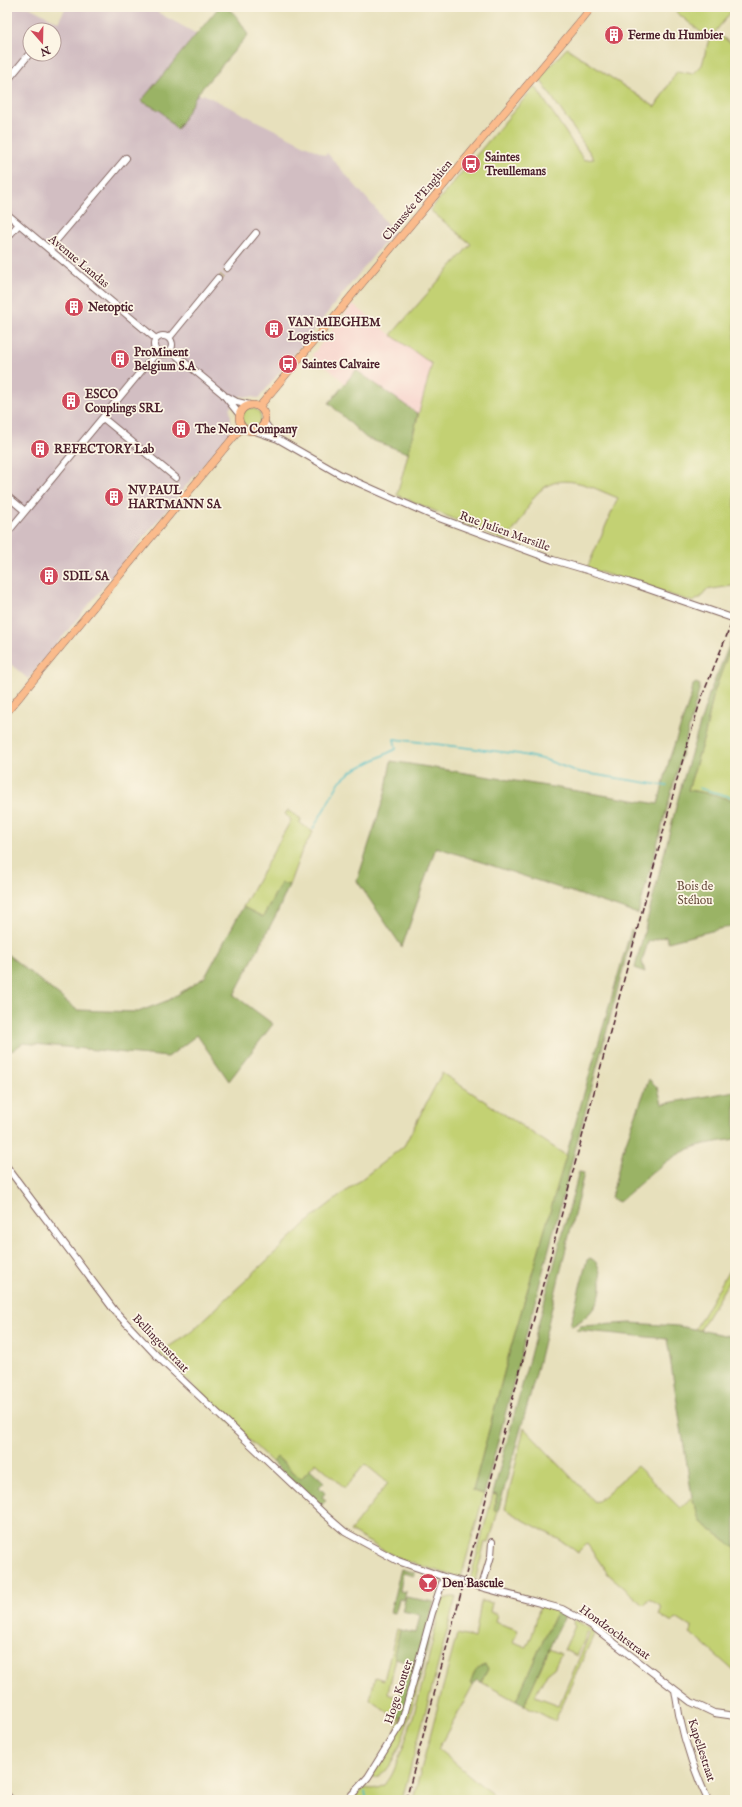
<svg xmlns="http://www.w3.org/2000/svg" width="742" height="1807" font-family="'IM FELL English',serif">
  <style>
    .built { fill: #f7d0ca }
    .industrial { fill: #d2bec2; fill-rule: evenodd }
    .green { fill: #c3d173; stroke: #86784f }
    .forest { fill: #9ab365; stroke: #726948 }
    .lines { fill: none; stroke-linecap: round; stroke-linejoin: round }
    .stream { stroke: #4ebdc4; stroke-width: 1.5 }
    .minor-tunnel { stroke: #c8b99f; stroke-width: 6; stroke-dasharray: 6 3; stroke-linecap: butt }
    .minor-casing { stroke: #81635e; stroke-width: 8 }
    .major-casing { stroke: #81635e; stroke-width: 8 }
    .minor { stroke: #fff; stroke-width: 6 }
    .major { stroke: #fabb8c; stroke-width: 7 }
    .rail { stroke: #4a1f2b; stroke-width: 1.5; stroke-dasharray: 6 3; stroke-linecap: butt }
    .labels { text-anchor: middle; stroke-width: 3.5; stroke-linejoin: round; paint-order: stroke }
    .poi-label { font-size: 12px; font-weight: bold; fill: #4a1f2b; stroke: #fcf5e5; text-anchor: start }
    .street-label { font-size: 12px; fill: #4a1f2b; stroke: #fcf5e5 }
    .park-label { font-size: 12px; fill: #684c3d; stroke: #fcf5e5 }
  </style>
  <rect width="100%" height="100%" fill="#fcf5e5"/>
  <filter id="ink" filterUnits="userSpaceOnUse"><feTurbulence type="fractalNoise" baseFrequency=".025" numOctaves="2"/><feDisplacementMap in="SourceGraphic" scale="8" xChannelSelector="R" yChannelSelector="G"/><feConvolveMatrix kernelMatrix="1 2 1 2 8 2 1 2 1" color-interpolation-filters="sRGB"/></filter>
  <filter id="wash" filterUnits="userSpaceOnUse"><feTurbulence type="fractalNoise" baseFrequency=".012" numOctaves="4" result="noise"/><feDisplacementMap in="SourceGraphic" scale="16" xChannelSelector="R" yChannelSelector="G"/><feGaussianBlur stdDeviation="0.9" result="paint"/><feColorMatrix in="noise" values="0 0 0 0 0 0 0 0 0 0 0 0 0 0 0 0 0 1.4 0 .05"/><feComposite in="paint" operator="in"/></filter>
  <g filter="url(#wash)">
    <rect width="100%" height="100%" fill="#e7e0bc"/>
    <path class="built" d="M353 304 391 335 432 364 418 414 356 370 345 383 312 355Z"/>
    <path class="industrial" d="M7 7H29L58 22 66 7H148L197 34 142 102 161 111 177 130 198 93 202 96 203 94 325 155 327 153 375 208 394 234 378 250 259 398 239 396 230 408 232 430 28 679 7 661ZM30 30H54V54H30Z"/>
    <path class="green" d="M670 7H735L715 32 735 46V583L732 586 706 590 701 597 693 602 587 568 618 498C590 487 559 467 534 497 530 502 527 510 524 515 519 524 512 532 506 541L397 495 432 364 391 335 471 244 430 210 535 86 584 160 594 159 539 78 567 48 655 107 677 71 693 74 702 65 709 39Z
      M241 418a10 10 0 1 1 20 0a10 10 0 1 1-20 0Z
      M735 640V801L712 794 688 790 705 734 714 692 727 657Z
      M288 810 301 819 300 823 313 832 301 853 289 885 281 883 263 917 243 907 291 820 285 814Z
      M442 1073 567 1156 509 1354 473 1491 484 1494 461 1578 402 1560 381 1549 350 1531 388 1483 365 1464 345 1488 316 1462 301 1479 277 1457 272 1462 159 1353 191 1332 314 1216 404 1146Z
      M735 1260V1271L700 1330 695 1329Z
      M524 1428 596 1503 637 1466 680 1508 692 1497 701 1522 735 1548V1672L699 1640 689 1633 692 1628 676 1618 672 1623 659 1615 662 1607 649 1599 644 1605 608 1574 587 1544 578 1553C557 1535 529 1525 505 1509Z
      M493 1494 497 1495 494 1509 498 1511 489 1543 485 1542 475 1581 470 1580Z
      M451 1597H456L402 1800H351L362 1788C369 1789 378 1790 385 1784 391 1779 395 1768 398 1760 418 1710 429 1656 441 1603L443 1599Z
      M481 1601 492 1603 490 1612 497 1614 495 1622 518 1630 513 1642 527 1647 534 1629 540 1605 557 1610 516 1701 481 1682 488 1669 471 1681 473 1685 438 1749 499 1800H413L457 1634 475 1638Z
      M574 1619 595 1632 555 1721 524 1705 549 1649 561 1654 554 1668 547 1673 535 1696 559 1705 590 1633 588 1632 577 1656 564 1650 575 1626 573 1624Z
      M397 1629 400 1630 394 1654 396 1658 388 1693 400 1698 396 1715 402 1718 400 1721 370 1699 375 1677 384 1680Z
      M414 1681 419 1682C413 1701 397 1780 373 1777L372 1775 390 1746Z"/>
    <path class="forest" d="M219 7C234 7 241 23 248 35L198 93 177 130 161 111 141 101Z
      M356 370 418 414 408 453 366 438 329 403Z
      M735 631V640L727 657 714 692 705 734 688 790 712 794 735 801V925L668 942 666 936 648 942 642 961 645 972 635 968 681 787 709 694Z
      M696 683 700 685 698 695 638 914 436 847 402 947 357 881 385 794 391 761 658 804 670 757 691 696 693 685Z
      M281 883 289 885 278 911 234 995 273 1024 229 1081 197 1035 168 1057 23 1043 12 1051 7 1047V954L77 1010 138 1012 169 1000 205 977 243 907 263 917Z
      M631 930 633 931 484 1494 473 1491 509 1354Z
      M649 1079 658 1088 662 1104 735 1091V1139C719 1142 702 1143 687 1150 662 1161 640 1184 619 1202L611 1198 623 1150Z
      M579 1172 584 1173 536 1374 498 1511 494 1510 497 1495 493 1494Z
      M590 1258C597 1261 599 1267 600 1273 605 1298 593 1315 572 1326L570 1325 587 1260Z
      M631 1323 678 1326 735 1337V1548L701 1522 692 1497 667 1339 576 1330 580 1326Z
      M277 1457 301 1479 310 1469 324 1482 319 1487 325 1493 322 1497 326 1500 320 1507 272 1462Z
      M401 1569 415 1573 414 1576 403 1573 400 1591 406 1592 404 1600 399 1599 395 1613 390 1612Z
      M406 1597 434 1602 402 1718 396 1716 407 1662 396 1658 394 1654 400 1630 416 1633 420 1615 402 1611Z
      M557 1610 566 1615 557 1631 524 1705 516 1701Z
      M427 1637H430L419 1682 414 1681Z
      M485 1665 488 1669 481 1682 476 1680 473 1685 471 1681C473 1674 477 1667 485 1665Z"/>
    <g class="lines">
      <path class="stream" d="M699 788 735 798
        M313 829 340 781 352 771 396 749 394 739 519 754 546 760 578 772 667 786
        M365 1792 367 1800"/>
    </g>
  </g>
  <g filter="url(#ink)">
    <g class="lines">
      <path class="minor-tunnel" d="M218 278 227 268"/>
      <g class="minor-casing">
        <path id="minor" d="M7 81 30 53
          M7 214 156 339
          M7 238 19 224
          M49 249 126 158
          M227 268 256 233
          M154 345a9 9 0 1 1 18 0a9 9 0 1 1-18 0Z
          M169 338 218 278
          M171 351 223 394 239 414
          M228 397 237 402 250 405
          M103 418 176 478
          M264 422 275 437
          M255 431 278 439 341 475 431 515 553 560 628 582 735 619
          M7 496 25 511
          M7 533 157 352
          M7 1167 114 1310 157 1356 323 1513 345 1532 398 1561 444 1577 562 1609 591 1625 691 1702 714 1713 735 1716
          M482 1586 491 1556 492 1542
          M675 1690C680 1728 691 1765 708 1800
          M7 1795 11 1800
          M347 1800 368 1777 402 1722 432 1613 444 1577"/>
      </g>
      <g class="major-casing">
        <path id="major" d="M239 418a13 13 0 1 1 26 0a13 13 0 1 1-26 0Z
          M259 407 592 7
          M7 712 242 427"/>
      </g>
      <use href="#minor" class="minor"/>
      <use href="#major" class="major"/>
      <path class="rail" d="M406 1800 678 776 701 699 735 615"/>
    </g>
  </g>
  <defs>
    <g id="building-disc" transform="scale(1)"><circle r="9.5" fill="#d1495b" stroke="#fcf5e5"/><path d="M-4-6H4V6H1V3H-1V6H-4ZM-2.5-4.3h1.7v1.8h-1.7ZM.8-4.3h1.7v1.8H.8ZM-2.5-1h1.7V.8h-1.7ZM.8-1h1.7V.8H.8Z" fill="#fff"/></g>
    <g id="bus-disc" transform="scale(1)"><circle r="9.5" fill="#d1495b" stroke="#fcf5e5"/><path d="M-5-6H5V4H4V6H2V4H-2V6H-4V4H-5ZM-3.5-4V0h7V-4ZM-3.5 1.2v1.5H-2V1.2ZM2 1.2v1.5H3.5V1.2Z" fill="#fff"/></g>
    <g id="bar-disc" transform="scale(1)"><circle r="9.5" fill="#d1495b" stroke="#fcf5e5"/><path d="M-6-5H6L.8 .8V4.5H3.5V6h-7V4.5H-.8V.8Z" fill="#fff"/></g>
  </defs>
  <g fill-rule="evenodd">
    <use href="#building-disc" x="614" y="35"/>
    <use href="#bus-disc" x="471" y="164"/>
    <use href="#building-disc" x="74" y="307"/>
    <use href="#building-disc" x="274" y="329"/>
    <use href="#building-disc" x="120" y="359"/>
    <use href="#bus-disc" x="288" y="364"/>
    <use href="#building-disc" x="71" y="401"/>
    <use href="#building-disc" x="181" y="429"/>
    <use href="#building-disc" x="40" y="449"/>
    <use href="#building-disc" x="114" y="497"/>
    <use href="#building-disc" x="49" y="576"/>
    <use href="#bar-disc" x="428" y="1583"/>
  </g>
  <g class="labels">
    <g class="poi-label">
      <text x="628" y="39">Ferme du Humbier</text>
      <text x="485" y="161">Saintes<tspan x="485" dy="14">Treullemans</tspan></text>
      <text x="88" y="311">Netoptic</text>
      <text x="288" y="326">VAN MIEGHEM<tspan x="288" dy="14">Logistics</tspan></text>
      <text x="134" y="356">ProMinent<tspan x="134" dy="14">Belgium S.A</tspan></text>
      <text x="302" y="368">Saintes Calvaire</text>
      <text x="85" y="398">ESCO<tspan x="85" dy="14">Couplings SRL</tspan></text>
      <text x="195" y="433">The Neon Company</text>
      <text x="54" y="453">REFECTORY Lab</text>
      <text x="128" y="494">NV PAUL<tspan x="128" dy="14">HARTMANN SA</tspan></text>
      <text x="63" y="580">SDIL SA</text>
      <text x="442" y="1587">Den Bascule</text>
    </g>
    <g class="street-label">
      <text transform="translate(417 200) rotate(-50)" y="4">Chaussée d'Enghien</text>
      <text transform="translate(79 261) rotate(40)" y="4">Avenue Landas</text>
      <text transform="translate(505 531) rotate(20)" y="4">Rue Julien Marsille</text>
      <text transform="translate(161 1343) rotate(46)" y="4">Bellingenstraat</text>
      <text transform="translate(615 1632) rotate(36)" y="4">Hondzochtstraat</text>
      <text transform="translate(398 1692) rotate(-72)" y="4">Hoge Kouter</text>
      <text transform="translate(702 1750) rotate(72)" y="4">Kapellestraat</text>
    </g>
    <g class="park-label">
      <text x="695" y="890">Bois de<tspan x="695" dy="14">Stéhou</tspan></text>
    </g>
  </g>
  <rect width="742" height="1807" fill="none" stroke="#fcf5e5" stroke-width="24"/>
  <g transform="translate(42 42) rotate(160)"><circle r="19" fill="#fcf5e5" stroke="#b59f9b"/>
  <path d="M0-3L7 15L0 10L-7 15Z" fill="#d1495b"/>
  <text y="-6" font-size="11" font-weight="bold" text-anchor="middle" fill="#4a1f2b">N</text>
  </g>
</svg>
